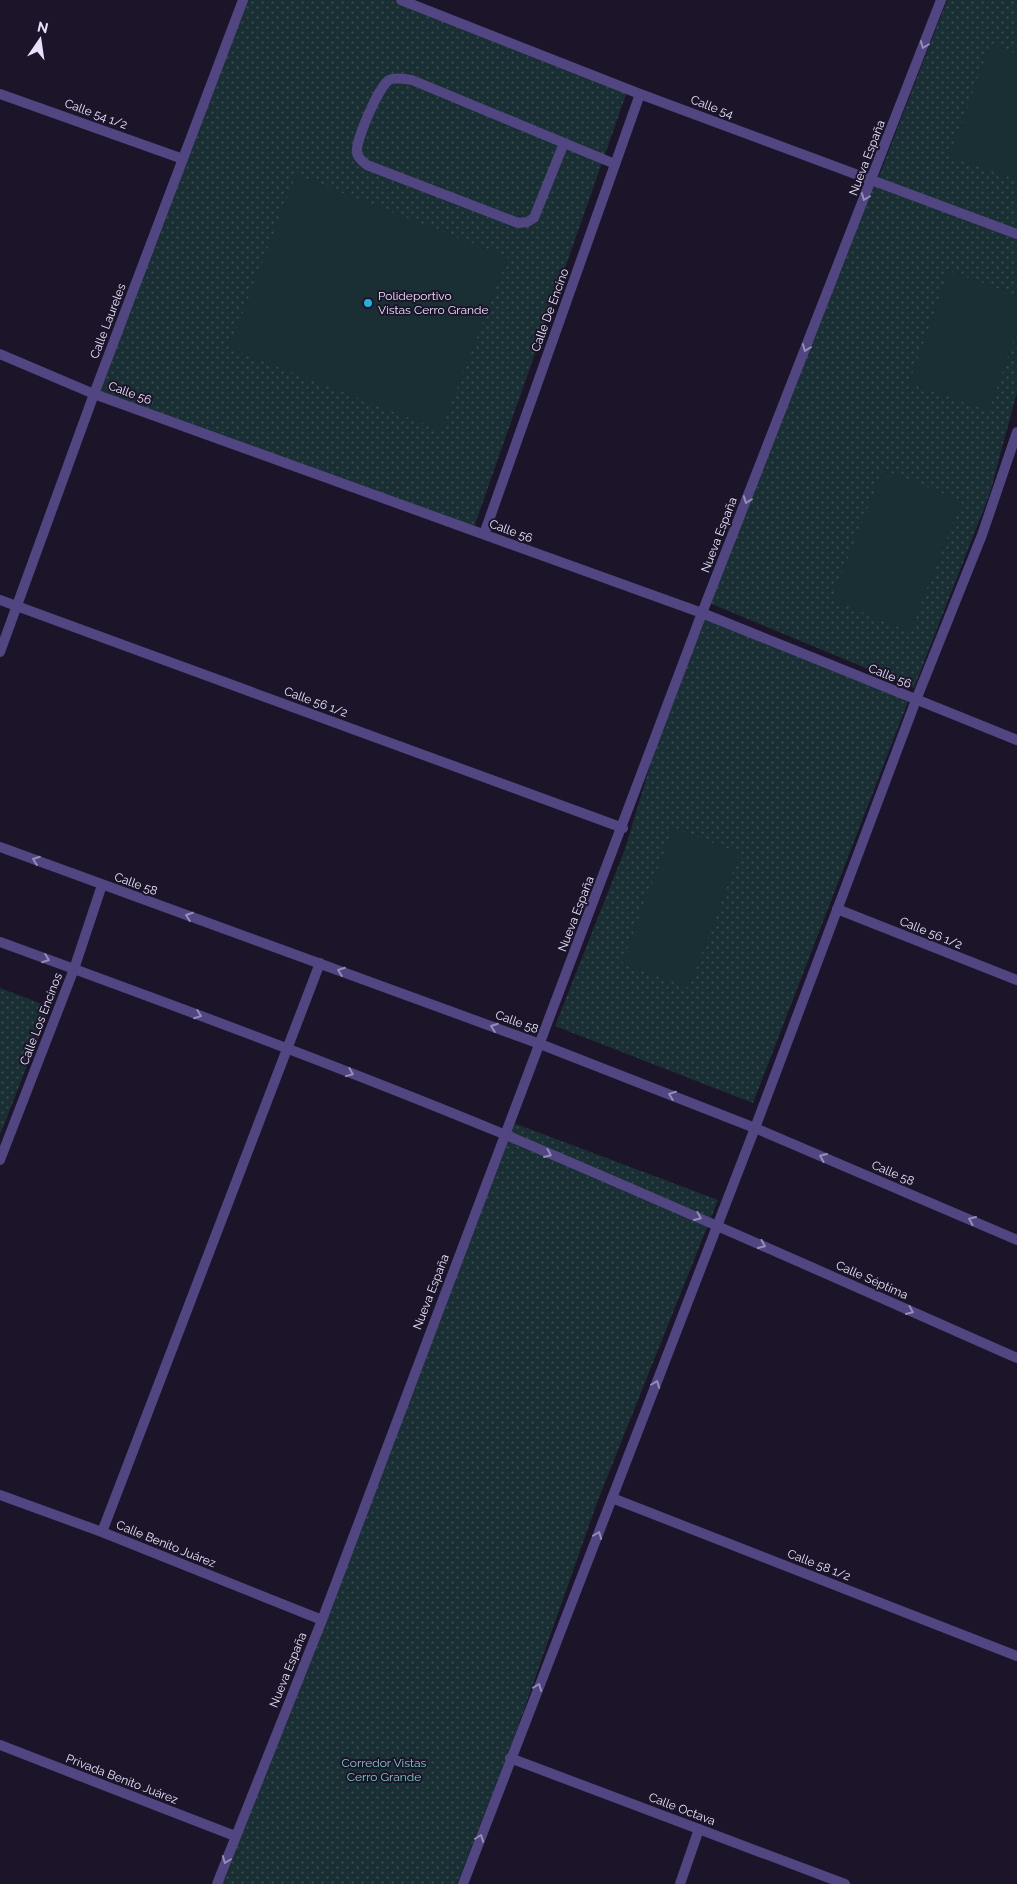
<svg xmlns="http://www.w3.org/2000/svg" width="1017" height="1884" font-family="Raleway,sans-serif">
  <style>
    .grass { fill: url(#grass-dots) }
    .pitch { fill: #192f33 }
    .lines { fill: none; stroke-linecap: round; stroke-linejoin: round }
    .service { stroke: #524682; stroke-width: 10 }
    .minor { stroke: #524682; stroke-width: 10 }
    .tertiary { stroke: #524682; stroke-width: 10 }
    .oneway { stroke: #968cb8 }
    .poi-dot { fill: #26b0e2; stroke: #1c152a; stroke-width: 2 }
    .labels { text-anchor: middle; stroke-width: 4; stroke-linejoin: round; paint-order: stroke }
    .street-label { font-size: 12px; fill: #e9e1fb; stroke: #1c152a }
    .poi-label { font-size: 12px; fill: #e9e1fb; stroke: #1c152a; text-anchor: start }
    .park-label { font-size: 12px; fill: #75d3cb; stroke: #1c152a }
  </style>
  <defs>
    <pattern id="grass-dots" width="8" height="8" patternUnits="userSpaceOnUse" patternTransform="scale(1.25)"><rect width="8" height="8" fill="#192f33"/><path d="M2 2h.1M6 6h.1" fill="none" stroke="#3a4d51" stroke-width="1.8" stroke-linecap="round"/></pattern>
  </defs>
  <rect width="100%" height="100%" fill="#1c152a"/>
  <path class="grass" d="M244 0H393L629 86 473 530 99 392Z
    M947 0H1017V230L877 181Z
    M873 183 1017 234V392L990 493 914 688 702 600Z
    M698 606 911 694 753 1103 555 1026 625 849Z
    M0 988 50 1007 0 1135Z
    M511 1122 718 1200 598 1500 514 1738 457 1884H220Z"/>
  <path class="pitch" d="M990 44 1017 54V180L950 156Z
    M296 175 508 257 441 430 229 348Z
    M949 271 1017 295V331L989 411 909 383Z
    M883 470 962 501 910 631 831 600Z
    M673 828 740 853 689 988 622 963Z"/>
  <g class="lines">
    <path class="service" d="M564 143 534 218 527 222 518 223 367 165C363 162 358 158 357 153 355 141 379 86 389 80 396 77 405 79 412 80L615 164
      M680 1884 699 1829"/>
    <path class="minor" d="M401 0 640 94 1017 234
      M0 94 183 159
      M0 354 94 394 702 613 1017 740
      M484 534 640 94
      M0 600 623 828
      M0 652 94 394 243 0
      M0 847 540 1044 755 1128 1017 1240
      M837 909 1017 980
      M0 942C170 1004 339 1066 506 1135 677 1207 847 1283 1017 1358
      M0 1160 74 969 102 885
      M0 1495 102 1532 322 1620
      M612 1498 1017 1656
      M102 1532 320 963
      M0 1745 235 1836
      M510 1758 845 1884"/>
    <path class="tertiary" d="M217 1884 322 1620 702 613 941 0
      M463 1884 755 1128 916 700 982 535 1017 432"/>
  </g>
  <defs><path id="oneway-chevron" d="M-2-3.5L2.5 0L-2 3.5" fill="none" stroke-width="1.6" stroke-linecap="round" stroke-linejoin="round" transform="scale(1.25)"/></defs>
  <g class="oneway">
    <use href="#oneway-chevron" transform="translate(924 45) rotate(111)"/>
    <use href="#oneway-chevron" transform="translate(865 197) rotate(111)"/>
    <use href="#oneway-chevron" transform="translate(806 348) rotate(111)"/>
    <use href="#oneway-chevron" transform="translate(747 500) rotate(111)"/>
    <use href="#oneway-chevron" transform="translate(36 860) rotate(-160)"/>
    <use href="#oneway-chevron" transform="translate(189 916) rotate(-160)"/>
    <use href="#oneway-chevron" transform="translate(46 959) rotate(20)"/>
    <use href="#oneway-chevron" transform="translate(341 971) rotate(-160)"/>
    <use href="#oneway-chevron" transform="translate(198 1015) rotate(21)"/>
    <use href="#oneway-chevron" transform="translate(494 1027) rotate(-160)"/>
    <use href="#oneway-chevron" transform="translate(350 1073) rotate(22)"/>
    <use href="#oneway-chevron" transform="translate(672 1095) rotate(-159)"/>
    <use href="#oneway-chevron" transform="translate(548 1154) rotate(23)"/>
    <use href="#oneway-chevron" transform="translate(823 1157) rotate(-157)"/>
    <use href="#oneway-chevron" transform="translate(698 1217) rotate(23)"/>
    <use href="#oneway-chevron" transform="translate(972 1220) rotate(-156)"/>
    <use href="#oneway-chevron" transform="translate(762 1245) rotate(24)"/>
    <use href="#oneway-chevron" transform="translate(910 1311) rotate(24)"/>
    <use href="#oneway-chevron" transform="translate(656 1384) rotate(-69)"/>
    <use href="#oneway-chevron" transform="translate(598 1535) rotate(-69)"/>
    <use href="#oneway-chevron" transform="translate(538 1687) rotate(-69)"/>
    <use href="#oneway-chevron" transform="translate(480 1838) rotate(-69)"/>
    <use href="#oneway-chevron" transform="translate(226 1860) rotate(111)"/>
  </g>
  <circle class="poi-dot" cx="368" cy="303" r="5"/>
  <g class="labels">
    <g class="street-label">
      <text transform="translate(712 107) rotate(21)" y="4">Calle 54</text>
      <text transform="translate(96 114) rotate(20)" y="4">Calle 54 1/2</text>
      <text transform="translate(867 158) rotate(-69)" y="4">Nueva España</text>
      <text transform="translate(550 310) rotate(-70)" y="4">Calle De Encino</text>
      <text transform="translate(108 321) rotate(-69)" y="4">Calle Laureles</text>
      <text transform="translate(130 393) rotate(20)" y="4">Calle 56</text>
      <text transform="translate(511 531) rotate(20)" y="4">Calle 56</text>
      <text transform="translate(719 535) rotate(-69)" y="4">Nueva España</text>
      <text transform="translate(890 676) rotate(22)" y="4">Calle 56</text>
      <text transform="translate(316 702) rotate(20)" y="4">Calle 56 1/2</text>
      <text transform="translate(136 884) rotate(20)" y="4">Calle 58</text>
      <text transform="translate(576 914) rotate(-69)" y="4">Nueva España</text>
      <text transform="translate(931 933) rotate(22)" y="4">Calle 56 1/2</text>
      <text transform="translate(41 1019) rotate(-69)" y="4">Calle Los Encinos</text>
      <text transform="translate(517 1022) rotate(20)" y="4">Calle 58</text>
      <text transform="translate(893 1173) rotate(23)" y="4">Calle 58</text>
      <text transform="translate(872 1280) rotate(24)" y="4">Calle Séptima</text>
      <text transform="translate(431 1292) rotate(-69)" y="4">Nueva España</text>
      <text transform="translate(166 1544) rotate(22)" y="4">Calle Benito Juárez</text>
      <text transform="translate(819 1565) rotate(21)" y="4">Calle 58 1/2</text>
      <text transform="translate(288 1670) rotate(-68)" y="4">Nueva España</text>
      <text transform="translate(122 1779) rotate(21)" y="4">Privada Benito Juárez</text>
      <text transform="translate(682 1809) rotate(21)" y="4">Calle Octava</text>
    </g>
    <g class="poi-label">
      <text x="378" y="300">Polideportivo<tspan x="378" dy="14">Vistas Cerro Grande</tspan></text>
    </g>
    <g class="park-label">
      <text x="384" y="1767">Corredor Vistas<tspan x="384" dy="14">Cerro Grande</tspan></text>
    </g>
  </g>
  <g transform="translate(40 40) rotate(13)" stroke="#1c152a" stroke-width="4" paint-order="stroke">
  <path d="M0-4L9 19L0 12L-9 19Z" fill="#e9e1fb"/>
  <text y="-8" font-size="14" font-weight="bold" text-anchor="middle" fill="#e9e1fb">N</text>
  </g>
</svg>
